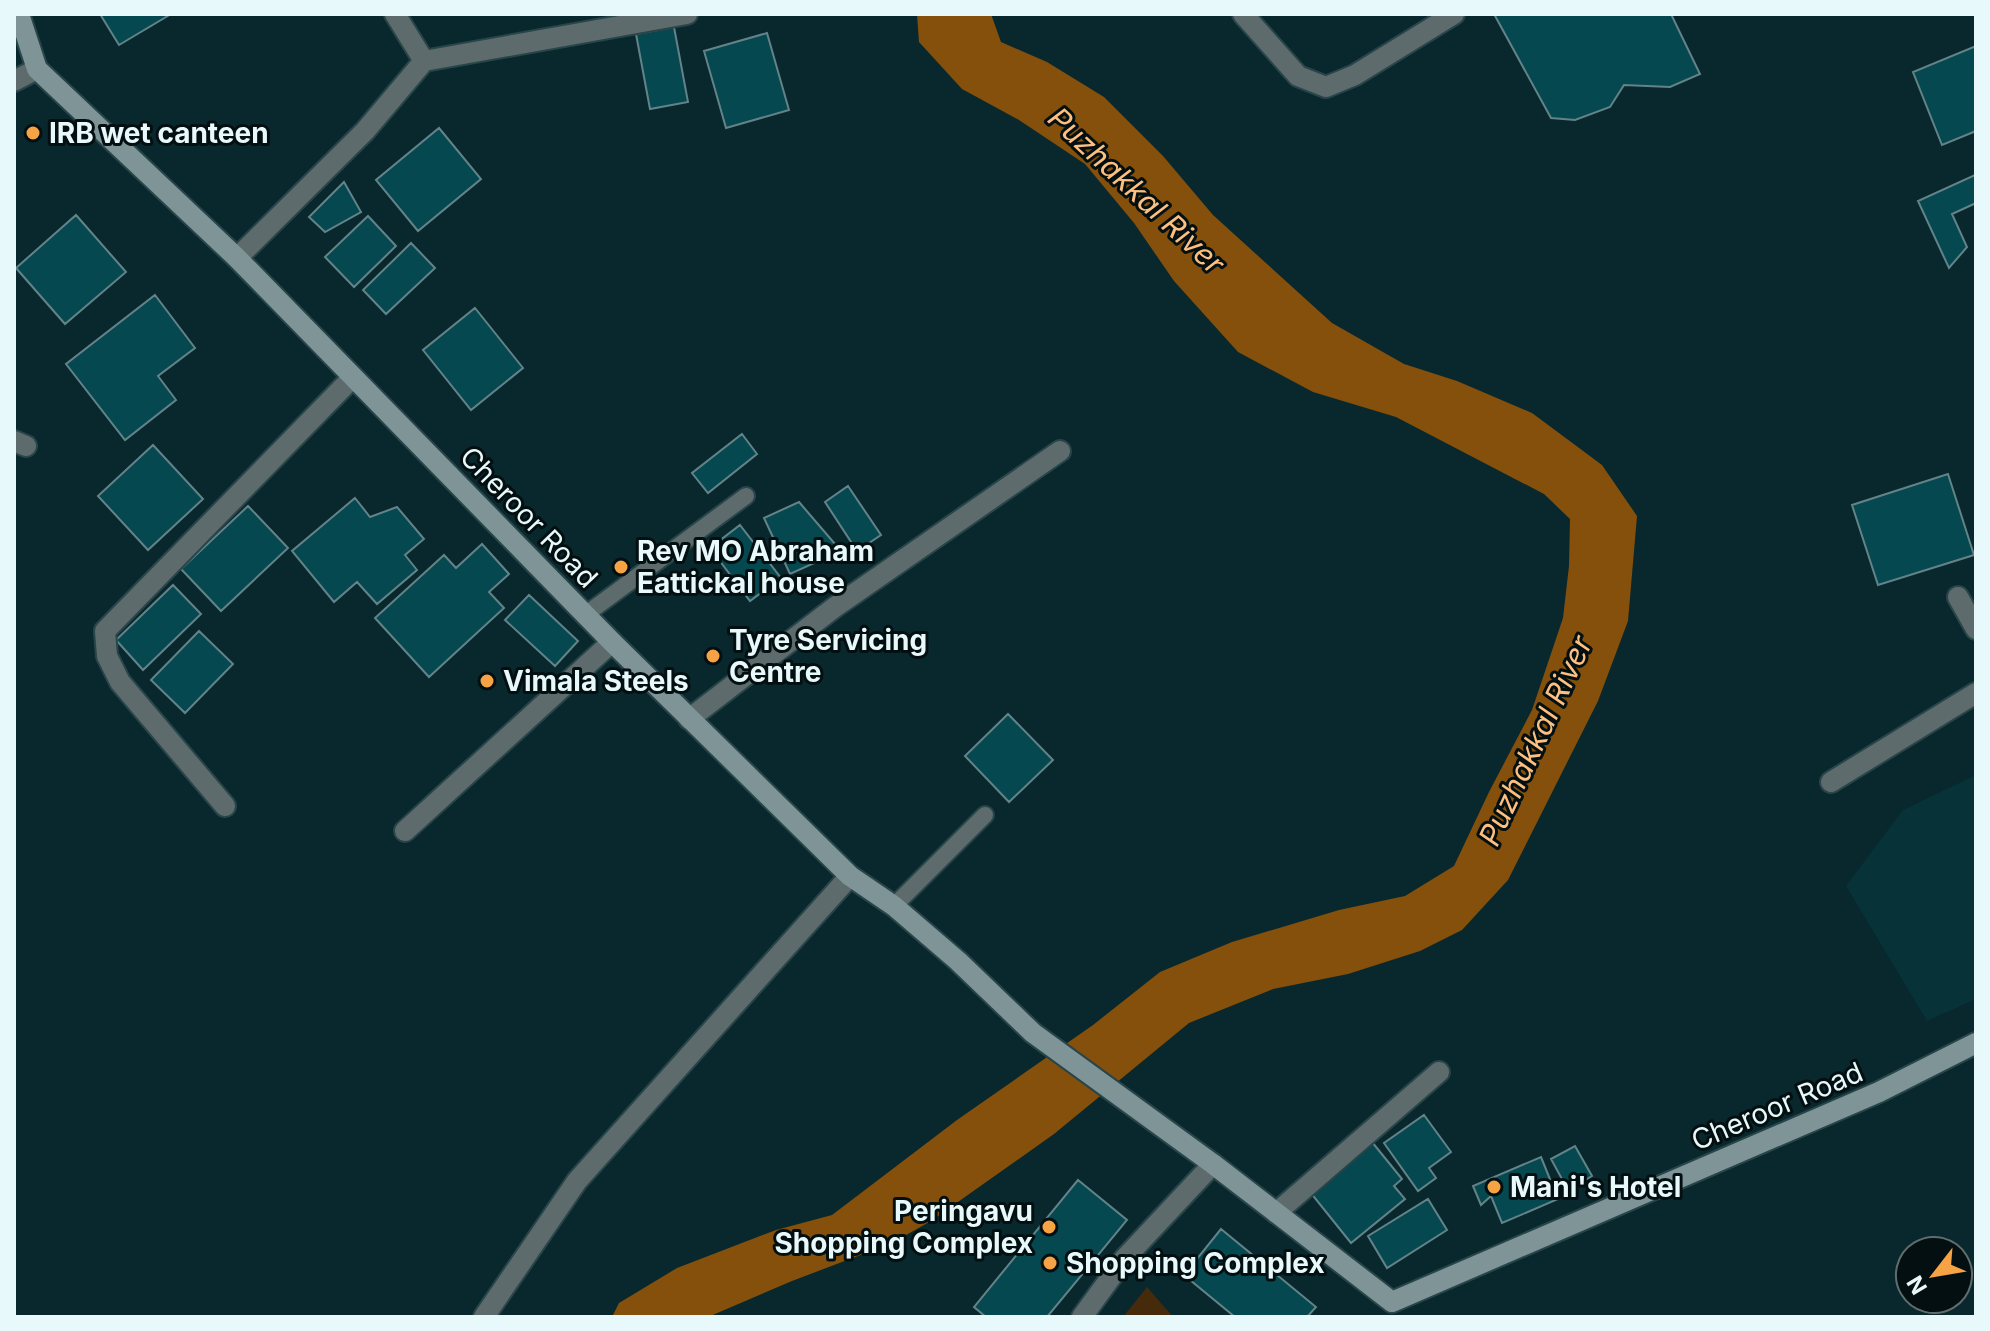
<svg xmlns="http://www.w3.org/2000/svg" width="1990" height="1331" font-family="Inter,sans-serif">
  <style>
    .built { fill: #063238 }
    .green { fill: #452a0b }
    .water { fill: #84500b }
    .building { fill: #054850; stroke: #638388; stroke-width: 2 }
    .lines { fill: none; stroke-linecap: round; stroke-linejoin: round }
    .lane-casing { stroke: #28454a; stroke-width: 20 }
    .street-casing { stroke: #28454a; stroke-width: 24 }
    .secondary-casing { stroke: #28454a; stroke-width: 24 }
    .lane { stroke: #5e6b6d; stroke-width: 16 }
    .street { stroke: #5e6b6d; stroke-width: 20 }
    .secondary { stroke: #7f9497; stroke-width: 20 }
    .poi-dot { fill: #f5a345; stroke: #040f11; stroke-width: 3 }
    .labels { text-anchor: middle; stroke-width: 6; stroke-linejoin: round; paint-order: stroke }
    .poi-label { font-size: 28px; font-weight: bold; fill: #e8f9fb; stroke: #040f11; text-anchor: start }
    .street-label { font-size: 28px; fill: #e8f9fb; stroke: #040f11 }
    .water-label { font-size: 30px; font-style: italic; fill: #fdc081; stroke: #040f11 }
  </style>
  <rect width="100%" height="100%" fill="#09282d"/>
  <path class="built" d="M1976 775V999L1927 1021 1846 886 1903 810Z"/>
  <path class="green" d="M1147 1287 1173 1317H1123Z"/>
  <path class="water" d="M917 14H991L1001 42 1047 62 1104 97 1163 156 1213 215 1332 323 1404 364 1457 381 1532 413 1602 465 1637 516 1628 621 1598 701 1508 880 1462 930 1420 951 1348 974 1273 989 1189 1023 1054 1134 931 1221 892 1243 792 1281 708 1317H612L619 1303 677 1268 776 1230 832 1215 957 1120 1093 1025 1160 972 1232 942 1339 910 1405 896 1454 866 1489 792 1532 710 1563 618 1569 566 1570 519 1544 494 1396 417 1313 392 1238 352 1174 281 1134 223 1085 164 1019 120 962 89 919 42Z"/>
  <path class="building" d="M100 14H171L119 45Z
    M1494 14H1671L1700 74 1670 87 1624 85 1610 107 1575 120 1551 118Z
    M674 27 688 102 650 109 636 34Z
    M767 33 789 110 726 128 704 51Z
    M1976 46V131L1942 145 1913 72Z
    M439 128 481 179 418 231 376 180Z
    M1975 175 1976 203 1952 214 1967 247 1949 268 1918 201Z
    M344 182 361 212 325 232 309 217Z
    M76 215 126 272 65 324 16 268Z
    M368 216 396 246 354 287 325 257Z
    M411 243 435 268 386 314 363 290Z
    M155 295 195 348 158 376 176 400 125 440 66 364Z
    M475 308 523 368 471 410 423 350Z
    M742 434 757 454 708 493 692 473Z
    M153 445 203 499 148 550 98 496Z
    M1948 474 1974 555 1878 585 1852 505Z
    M848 486 881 535 857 551 825 502Z
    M355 498 370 517 397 507 424 539 405 555 417 570 377 604 357 582 334 602 292 551Z
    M799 502 841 551 790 574 764 518Z
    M248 506 288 548 221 611 181 569Z
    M740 525 781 578 750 601 710 548Z
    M482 544 509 574 489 592 504 608 429 677 375 618 444 555 456 568Z
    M173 585 201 614 143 670 116 640Z
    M529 595 578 641 555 666 505 620Z
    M199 631 233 664 185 713 151 680Z
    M1008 714 1053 760 1009 802 965 756Z
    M1424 1115 1451 1152 1429 1168 1436 1178 1418 1191 1384 1143Z
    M1372 1142 1402 1179 1394 1186 1405 1199 1351 1243 1306 1187Z
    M1575 1146 1592 1176 1568 1190 1551 1159Z
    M1541 1157 1558 1199 1502 1223 1491 1196 1481 1205 1473 1186Z
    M1078 1180 1127 1220 1047 1317H986L974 1307Z
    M1428 1199 1447 1230 1387 1268 1368 1236Z
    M1221 1229 1316 1307 1307 1317H1235L1184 1275Z"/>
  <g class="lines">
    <g class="lane-casing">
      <path id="lane" d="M585 615 746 496
        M894 906 985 815"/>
    </g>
    <g class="street-casing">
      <path id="street" d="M395 14 424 61
        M1243 14 1298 76 1326 87 1355 75 1454 14
        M14 81 37 69
        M237 258 365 131 424 61 687 14
        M14 441 26 446
        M1958 597 1976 629
        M689 719 835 607 1060 451
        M1831 782 1976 693
        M225 806 120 682 107 656 105 631 353 377
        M405 831 612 642
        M1276 1213 1439 1072
        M484 1317 577 1181 850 876
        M1082 1317 1125 1258 1213 1164"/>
    </g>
    <g class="secondary-casing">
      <path id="secondary" d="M19 14 37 69 237 258 612 642 850 876 894 906 958 961 1033 1033 1213 1164 1392 1302 1879 1092 1976 1043"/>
    </g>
    <use href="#lane" class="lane"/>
    <use href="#street" class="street"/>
    <use href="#secondary" class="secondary"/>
  </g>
  <g class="poi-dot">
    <circle cx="33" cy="133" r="8"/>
    <circle cx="621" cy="567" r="8"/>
    <circle cx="713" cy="656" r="8"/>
    <circle cx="487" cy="681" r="8"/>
    <circle cx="1494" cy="1187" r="8"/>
    <circle cx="1049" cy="1227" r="8"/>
    <circle cx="1050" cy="1263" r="8"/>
  </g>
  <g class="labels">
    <g class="poi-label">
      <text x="49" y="143">IRB wet canteen</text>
      <text x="637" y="561">Rev MO Abraham<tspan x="637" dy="32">Eattickal house</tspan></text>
      <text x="729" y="650">Tyre Servicing<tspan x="729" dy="32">Centre</tspan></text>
      <text x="503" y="691">Vimala Steels</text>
      <text x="1510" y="1197">Mani's Hotel</text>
      <text x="1033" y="1221" text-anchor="end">Peringavu<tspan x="1033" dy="32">Shopping Complex</tspan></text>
      <text x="1066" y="1273">Shopping Complex</text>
    </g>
    <g class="street-label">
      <text transform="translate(529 517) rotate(46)" y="10">Cheroor Road</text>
      <text transform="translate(1777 1106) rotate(-23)" y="10">Cheroor Road</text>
    </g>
    <g class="water-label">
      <text transform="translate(1136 191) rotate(43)" y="10">Puzhakkal River</text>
      <text transform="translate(1536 741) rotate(-65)" y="10">Puzhakkal River</text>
    </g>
  </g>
  <rect width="1990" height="1331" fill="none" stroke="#e8f9fb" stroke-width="32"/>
  <g transform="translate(1934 1275) rotate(239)"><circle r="38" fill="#040f11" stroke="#5f6d6f" stroke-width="2"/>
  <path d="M0-6L14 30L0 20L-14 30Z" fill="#f5a345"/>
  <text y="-12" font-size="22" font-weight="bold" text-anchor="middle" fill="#e8f9fb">N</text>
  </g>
</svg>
